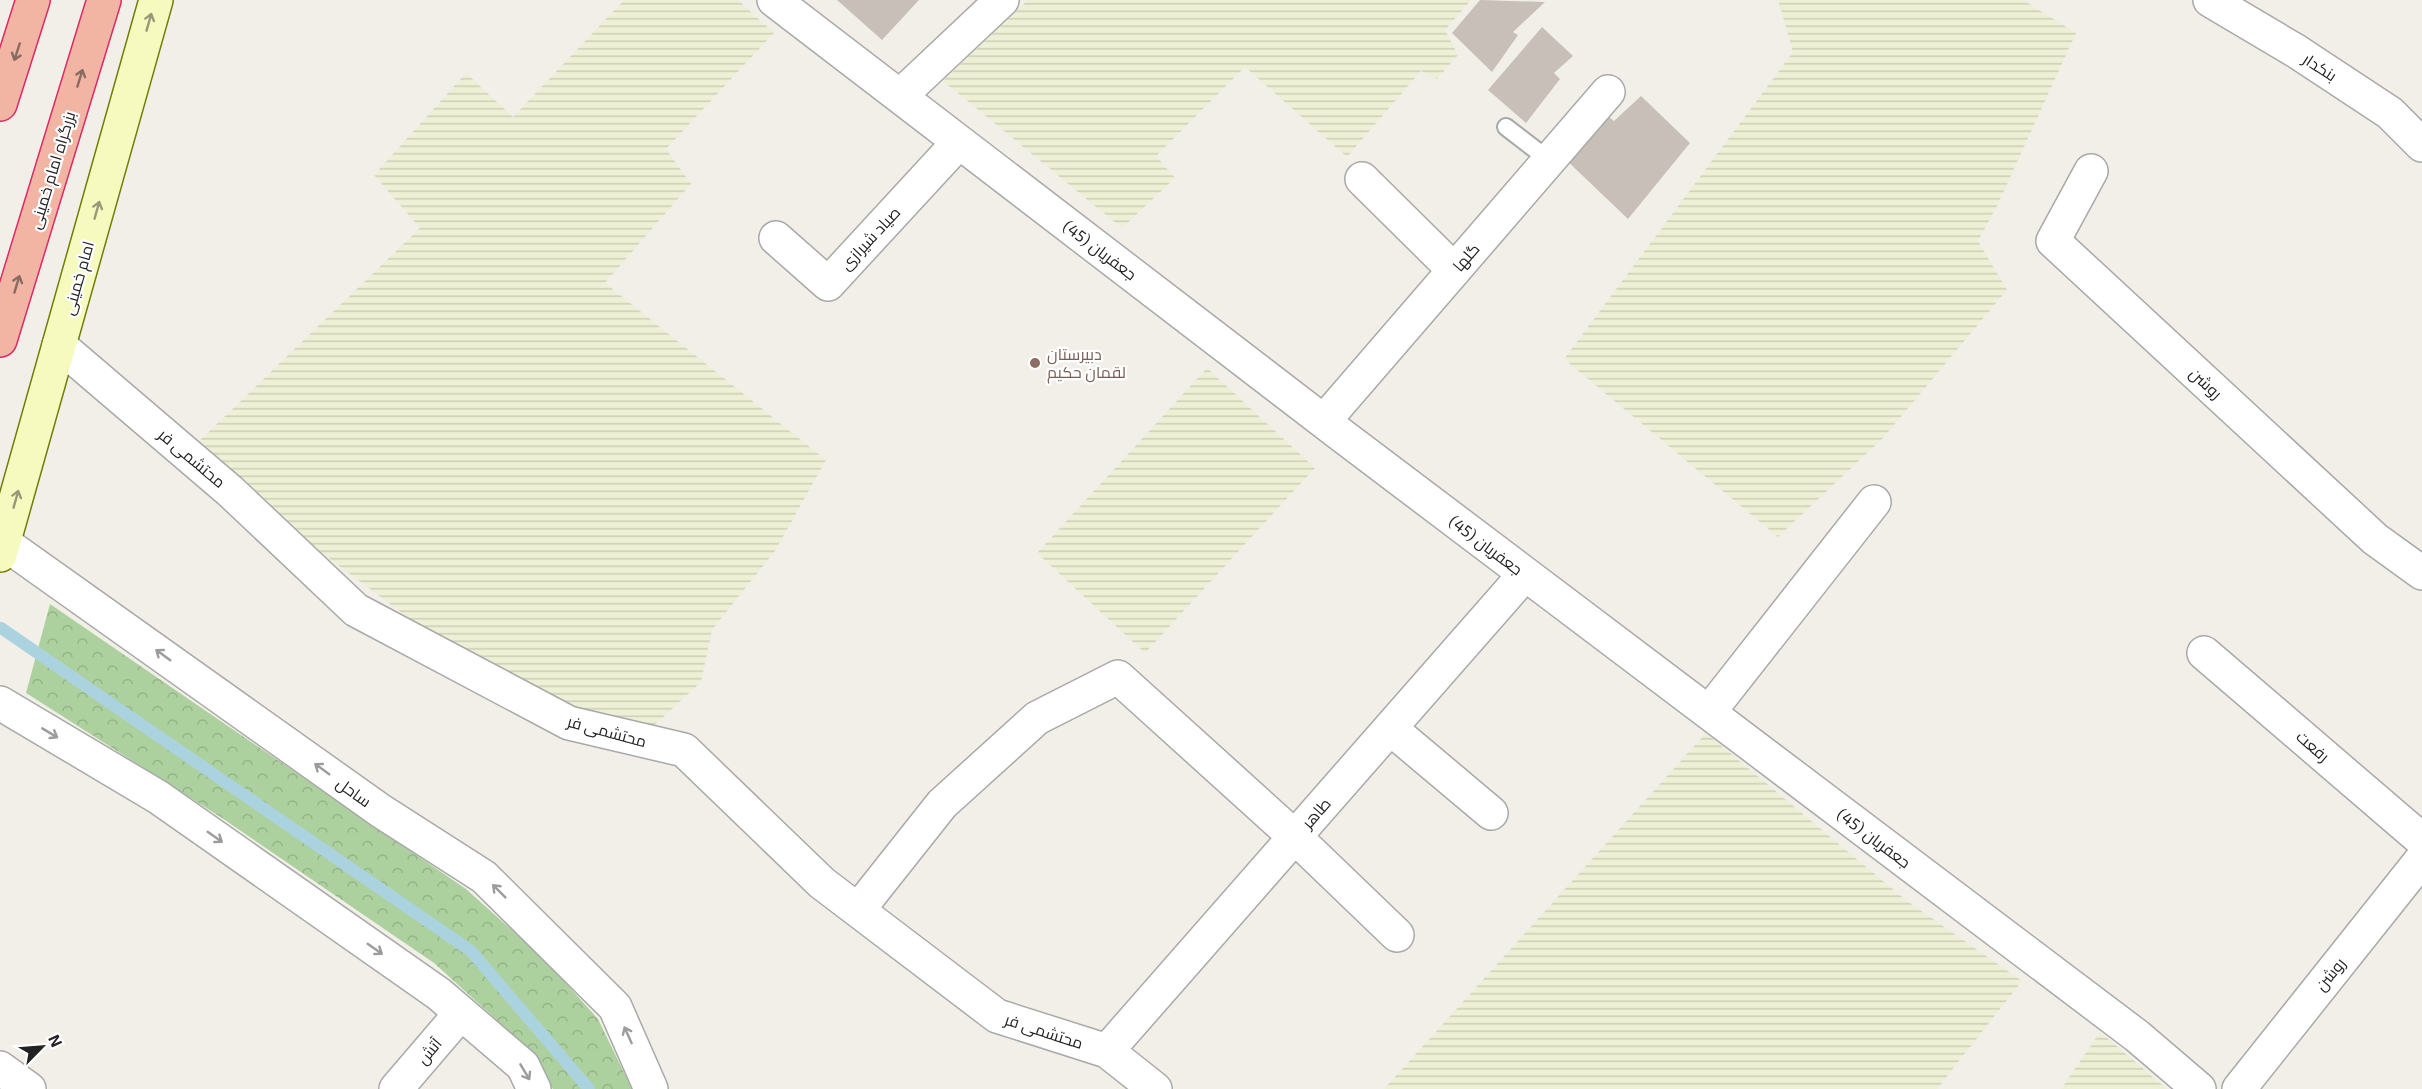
<svg xmlns="http://www.w3.org/2000/svg" width="2422" height="1089" font-family="'Exo 2',Cairo,sans-serif">
  <style>
    .farmland { fill: url(#farmland-rules) }
    .forest { fill: url(#forest-crowns) }
    .lines { fill: none; stroke-linecap: round; stroke-linejoin: round }
    .stream { stroke: #aad3df; stroke-width: 12 }
    .building { fill: #c7bfb8 }
    .service-casing { stroke: #a9a9a9; stroke-width: 20 }
    .minor-casing { stroke: #a9a9a9; stroke-width: 36 }
    .tertiary-casing { stroke: #a9a9a9; stroke-width: 36 }
    .secondary-casing { stroke: #707d05; stroke-width: 36 }
    .trunk-casing { stroke: #dc2a67; stroke-width: 36 }
    .service { stroke: #fff; stroke-width: 16 }
    .minor { stroke: #fff; stroke-width: 33 }
    .tertiary { stroke: #fff; stroke-width: 33 }
    .secondary { stroke: #f7fabf; stroke-width: 33 }
    .trunk { stroke: #f2b4a3; stroke-width: 33 }
    .oneway { stroke: #979978 }
    .oneway2 { stroke: #8a6b62 }
    .oneway3 { stroke: #9c9c9c }
    .education-dot { fill: #8d6e63; stroke: #fff; stroke-width: 2 }
    .labels { text-anchor: middle; stroke-width: 4.5; stroke-linejoin: round; paint-order: stroke }
    .street-label { font-size: 16px; fill: #222; stroke: #fff }
    .education-label { font-size: 16px; fill: #785e54; stroke: #fff; text-anchor: start }
  </style>
  <defs>
    <pattern id="farmland-rules" width="6" height="5" patternUnits="userSpaceOnUse" patternTransform="scale(1.5)"><rect width="6" height="5" fill="#eef0d5"/><path d="M0 2.5h6" fill="none" stroke="#ccceb7"/></pattern>
    <pattern id="forest-crowns" width="20" height="18" patternUnits="userSpaceOnUse" patternTransform="scale(1.5)"><rect width="20" height="18" fill="#add19e"/><path d="M2 6a3 3 0 1 1 6 0M12 15a3 3 0 1 1 6 0" fill="none" stroke="#95b388"/></pattern>
  </defs>
  <rect width="100%" height="100%" fill="#f2efe9"/>
  <path class="farmland" d="M624 0H738L774 33 666 149 691 184 605 283 826 460 775 551 712 630 701 682 647 732 581 712 410 619 310 544 195 445 420 228 374 175 466 73 513 117Z
    M1028 0H1471L1445 30 1458 55 1437 79 1421 71 1347 157 1245 67 1156 156 1175 178 1122 228 943 81Z
    M1778 0H2023L2076 33 1998 204 1978 241 2007 290 1883 438 1778 537 1564 359 1793 52Z
    M1207 368 1315 468 1145 653 1037 553Z
    M1706 733 1907 901 2022 981 1937 1089H1384Z
    M2100 1032 2167 1089H2061Z"/>
  <path class="forest" d="M50 604 466 889 546 961 598 1019 632 1089H553L521 1042 434 963 222 818 26 693Z"/>
  <g class="lines">
    <path class="stream" d="M1 628 471 951 589 1089"/>
  </g>
  <path class="building" d="M837 0H919L882 40Z
    M1480 0 1545 2 1513 32 1518 35 1492 72 1452 33Z
    M1542 27 1573 56 1554 73 1560 79 1526 123 1488 90Z
    M1641 96 1690 143 1628 219 1562 156 1601 111 1614 121Z"/>
  <g class="lines">
    <g class="service-casing">
      <path id="service" d="M1506 127 1549 160"/>
    </g>
    <g class="minor-casing">
      <path id="minor" d="M774 0 1344 437 2137 1036 2199 1089
        M2210 0 2296 51 2390 113 2422 145
        M900 96 1002 0
        M2091 171 2053 241 2375 539 2422 573
        M1362 179 1454 270
        M776 238 828 284 959 142
        M59 345 230 491 356 610 569 723 684 750 822 883 997 1016 1107 1051 1155 1089
        M1324 421 1608 92
        M2204 653 2422 840
        M1709 712 1874 502
        M1390 728 1491 813
        M858 910 942 804 1037 718 1118 677 1295 837 1397 935
        M1107 1051 1525 574
        M0 1068 29 1089
        M396 1089 461 1013
        M2239 1089 2422 859"/>
    </g>
    <g class="tertiary-casing">
      <path id="tertiary" d="M4 543 381 811 484 877 615 1007 651 1089
        M0 703 158 797 439 994 523 1066 534 1089"/>
    </g>
    <g class="secondary-casing">
      <path id="secondary" d="M0 555 156 0"/>
    </g>
    <g class="trunk-casing">
      <path id="trunk" d="M0 104 33 0
        M0 340 104 0"/>
    </g>
    <use href="#service" class="service"/>
    <use href="#minor" class="minor"/>
    <use href="#tertiary" class="tertiary"/>
    <use href="#secondary" class="secondary"/>
    <use href="#trunk" class="trunk"/>
  </g>
  <defs><path id="oneway-shaft" d="M-6 0H5M1.5-3L5.5 0L1.5 3" fill="none" stroke-width="1.6" stroke-linecap="round" stroke-linejoin="round" transform="scale(1.5)"/></defs>
  <g class="oneway">
    <use href="#oneway-shaft" transform="translate(149 22) rotate(-74)"/>
    <use href="#oneway-shaft" transform="translate(97 210) rotate(-74)"/>
    <use href="#oneway-shaft" transform="translate(16 499) rotate(-74)"/>
  </g>
  <g class="oneway2">
    <use href="#oneway-shaft" transform="translate(17 52) rotate(108)"/>
    <use href="#oneway-shaft" transform="translate(80 78) rotate(-73)"/>
    <use href="#oneway-shaft" transform="translate(17 284) rotate(-73)"/>
  </g>
  <g class="oneway3">
    <use href="#oneway-shaft" transform="translate(163 655) rotate(-144)"/>
    <use href="#oneway-shaft" transform="translate(50 733) rotate(31)"/>
    <use href="#oneway-shaft" transform="translate(322 769) rotate(-144)"/>
    <use href="#oneway-shaft" transform="translate(215 837) rotate(35)"/>
    <use href="#oneway-shaft" transform="translate(499 891) rotate(-135)"/>
    <use href="#oneway-shaft" transform="translate(375 949) rotate(35)"/>
    <use href="#oneway-shaft" transform="translate(628 1035) rotate(-114)"/>
    <use href="#oneway-shaft" transform="translate(525 1072) rotate(59)"/>
  </g>
  <circle class="education-dot" cx="1035" cy="363" r="6"/>
  <g class="labels">
    <g class="street-label">
      <text transform="translate(2320 67) rotate(33)" y="6">بنکدار</text>
      <text transform="translate(52 170) rotate(-73)" y="6">بزرگراه امام خمینی</text>
      <text transform="translate(870 238) rotate(-47)" y="6">صیاد شیرازی</text>
      <text transform="translate(1100 250) rotate(37)" y="6">جعفریان (45)</text>
      <text transform="translate(1466 257) rotate(-49)" y="6">گلها</text>
      <text transform="translate(78 278) rotate(-74)" y="6">امام خمینی</text>
      <text transform="translate(2206 383) rotate(43)" y="6">روشن</text>
      <text transform="translate(192 458) rotate(40)" y="6">محتشمی فر</text>
      <text transform="translate(1486 545) rotate(37)" y="6">جعفریان (45)</text>
      <text transform="translate(607 731) rotate(15)" y="6">محتشمی فر</text>
      <text transform="translate(2313 746) rotate(41)" y="6">رفعت</text>
      <text transform="translate(354 792) rotate(36)" y="6">ساحل</text>
      <text transform="translate(1316 813) rotate(-49)" y="6">طاهر</text>
      <text transform="translate(1874 838) rotate(37)" y="6">جعفریان (45)</text>
      <text transform="translate(2330 974) rotate(-51)" y="6">روشن</text>
      <text transform="translate(1044 1031) rotate(18)" y="6">محتشمی فر</text>
      <text transform="translate(429 1051) rotate(-50)" y="6">آتش</text>
    </g>
    <g class="education-label">
      <text x="1047" y="360">دبیرستان<tspan x="1047" dy="18">لقمان حکیم</tspan></text>
    </g>
  </g>
  <g transform="translate(42 1047) rotate(65)" stroke="#ffffff" stroke-width="4.5" paint-order="stroke">
  <path d="M0-4.5L10 22L0 15L-10 22Z" fill="#222222"/>
  <text y="-9" font-size="16" font-weight="bold" text-anchor="middle" fill="#222222">N</text>
  </g>
</svg>
